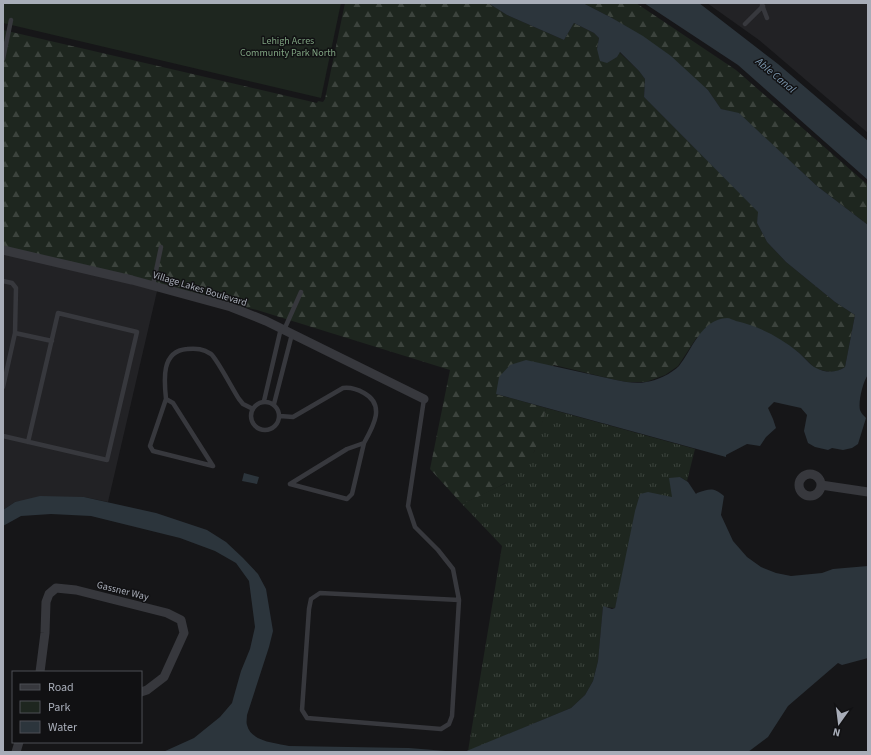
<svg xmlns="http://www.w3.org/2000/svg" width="871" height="755" font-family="'Source Sans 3',sans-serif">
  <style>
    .built { fill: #222225 }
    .grass { fill: url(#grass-tufts) }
    .forest { fill: url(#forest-firs) }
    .park { fill: #1e261f }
    .water { fill: #2c353c }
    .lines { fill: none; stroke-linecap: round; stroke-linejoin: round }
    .service { stroke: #37383d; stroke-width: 4.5 }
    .minor { stroke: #37383d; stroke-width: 9 }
    .labels { text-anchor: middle; stroke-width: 3; stroke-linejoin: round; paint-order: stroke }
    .park-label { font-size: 10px; fill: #7fa381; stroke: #111113 }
    .street-label { font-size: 10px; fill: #a8adb8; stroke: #111113 }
    .water-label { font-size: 11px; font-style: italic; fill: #7f9bb3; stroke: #111113 }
  </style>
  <defs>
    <pattern id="grass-tufts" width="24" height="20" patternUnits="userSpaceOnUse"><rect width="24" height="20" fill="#1e261f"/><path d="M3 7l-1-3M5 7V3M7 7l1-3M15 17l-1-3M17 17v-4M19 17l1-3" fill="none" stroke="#3c433d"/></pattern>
    <pattern id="forest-firs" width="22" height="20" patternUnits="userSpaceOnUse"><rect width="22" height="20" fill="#1e261f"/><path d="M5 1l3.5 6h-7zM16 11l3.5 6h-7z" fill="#3c433d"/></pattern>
  </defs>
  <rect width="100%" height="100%" fill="#161618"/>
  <path class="built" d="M707 3H868V133L759 40Z
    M3 251 158 287 108 502 84 497 15 502 3 510Z"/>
  <path class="grass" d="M546 408 695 449 687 481 680 477 672 497 619 592 615 608 603 607 598 661 593 681 585 695 571 708 468 751 502 546 462 504 504 484 534 452Z"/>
  <path class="forest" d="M345 3H488L507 15 564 40 574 23 594 33 599 38 597 49 619 52 639 71 645 79 644 97 759 212 757 223 767 242 786 262 835 302 855 315 845 367 838 371 830 372 816 369 797 351 697 337 678 366 665 375 646 382H627L616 380 554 365 496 394 546 408C542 422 540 439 534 452 521 481 489 491 462 504L430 469 450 370 257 310 3 251V30L317 103 318 101 323 102 325 99Z
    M583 3H636L736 70 868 185V225L817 186 739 114 721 109 708 90 612 18Z"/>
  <path class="park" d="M3 3H341L321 98 3 23Z"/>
  <path class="water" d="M488 3H583L612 18 643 36 671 56 708 90 721 109 739 113 817 186 868 225V375C863 381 858 402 860 410 861 413 864 416 866 418L858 444 852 448 843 450 832 448 828 450 815 447 808 443 804 431 807 415 801 408 774 402 768 408 773 419 776 428 766 437 760 446 747 444 726 455V457L496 394 499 377 510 365 526 360 616 380C625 382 637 384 646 382 657 381 672 373 679 366 692 350 701 319 727 318 730 318 733 320 736 321 758 326 780 337 798 352 804 357 810 365 816 368 825 373 837 373 845 367L855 315 835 302 786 262 767 242 757 223 758 212 644 97 645 79 639 71 620 52 617 57 607 63 600 61 597 49 599 38 594 33 574 23 564 40 507 15Z
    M644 3H699L778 64 868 141V180L738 65Z
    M244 473 259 477 257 484 242 481Z
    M680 477 688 482 696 494 697 493C710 489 713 487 724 496L721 515 733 541 747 557 761 567 776 573 791 576 822 573 833 569 868 566V658L842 665 838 663 788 706 768 737 748 752H464L571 708 585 695 593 681 598 661 603 606 612 609 615 608 635 511 640 494 648 492 672 497 669 478Z
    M40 496 84 497 156 513 207 530 226 542 243 558 258 574 266 589 273 631 269 647 247 715C247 718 246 722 247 725 251 742 276 743 289 746L409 748 458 752H163L194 738 220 717 232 703 241 671 250 649 255 627 249 581 236 563 215 551 180 538 91 516 51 514 21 516 3 526V510L15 502Z"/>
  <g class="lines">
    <path class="service" d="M762 5 767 18
      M745 24 763 6
      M3 59 11 20
      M3 281 12 283 16 288 15 333 52 341
      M153 285 161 247
      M284 330 301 292
      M3 387 15 333
      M166 399 150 446 153 451 213 466
      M424 399 408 506 415 527 438 550 453 569 459 600 452 716 449 724 441 729 307 718 302 710 309 609 311 599 320 593 459 600
      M264 401 281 328
      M251 416a14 14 0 1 1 28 0a14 14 0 1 1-28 0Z
      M274 404 292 334
      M280 416 293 417 343 388C351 387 357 389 364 393 386 405 373 427 364 443L347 449 290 484
      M3 436 107 460 137 332 58 313 28 442
      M213 466 173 403 166 399C164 380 161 351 187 349 197 348 203 349 211 354 217 359 233 390 239 399L243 404 253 409
      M290 484 347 499 352 494 364 443"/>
    <path class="minor" d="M3 250 132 280 231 307 266 321 424 399
      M799 485a11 11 0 1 1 22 0a11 11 0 1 1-22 0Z
      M821 485 868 492
      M40 672 45 633 46 602 49 594 56 588 76 590 167 613 181 620 184 633 164 677 147 690 141 692
      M16 752 19 742"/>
  </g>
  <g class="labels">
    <g class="park-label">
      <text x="288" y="44">Lehigh Acres<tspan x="288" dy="12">Community Park North</tspan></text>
    </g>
    <g class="street-label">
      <text transform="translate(200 288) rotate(17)" y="4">Village Lakes Boulevard</text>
      <text transform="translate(123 590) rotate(14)" y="4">Gassner Way</text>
    </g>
    <g class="water-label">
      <text transform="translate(776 75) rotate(40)" y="4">Able Canal</text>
    </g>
  </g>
  <rect width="871" height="755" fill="none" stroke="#a8adb8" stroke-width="8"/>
  <rect x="12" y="671" width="130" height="72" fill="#111113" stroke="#4d4f55"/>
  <rect x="20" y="684" width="20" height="6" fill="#37383d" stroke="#4d4f55"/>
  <text x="48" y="691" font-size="12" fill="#a8adb8">Road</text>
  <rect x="20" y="701" width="20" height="12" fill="#1e261f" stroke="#4d4f55"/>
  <text x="48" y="711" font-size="12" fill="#a8adb8">Park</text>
  <rect x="20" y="721" width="20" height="12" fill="#2c353c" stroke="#4d4f55"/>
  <text x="48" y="731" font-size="12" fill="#a8adb8">Water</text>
  <g transform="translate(839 723) rotate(194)" stroke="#111113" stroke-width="3" paint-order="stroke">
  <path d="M0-3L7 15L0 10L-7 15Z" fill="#a8adb8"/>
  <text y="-6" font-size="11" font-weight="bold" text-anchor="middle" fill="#a8adb8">N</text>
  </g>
</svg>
